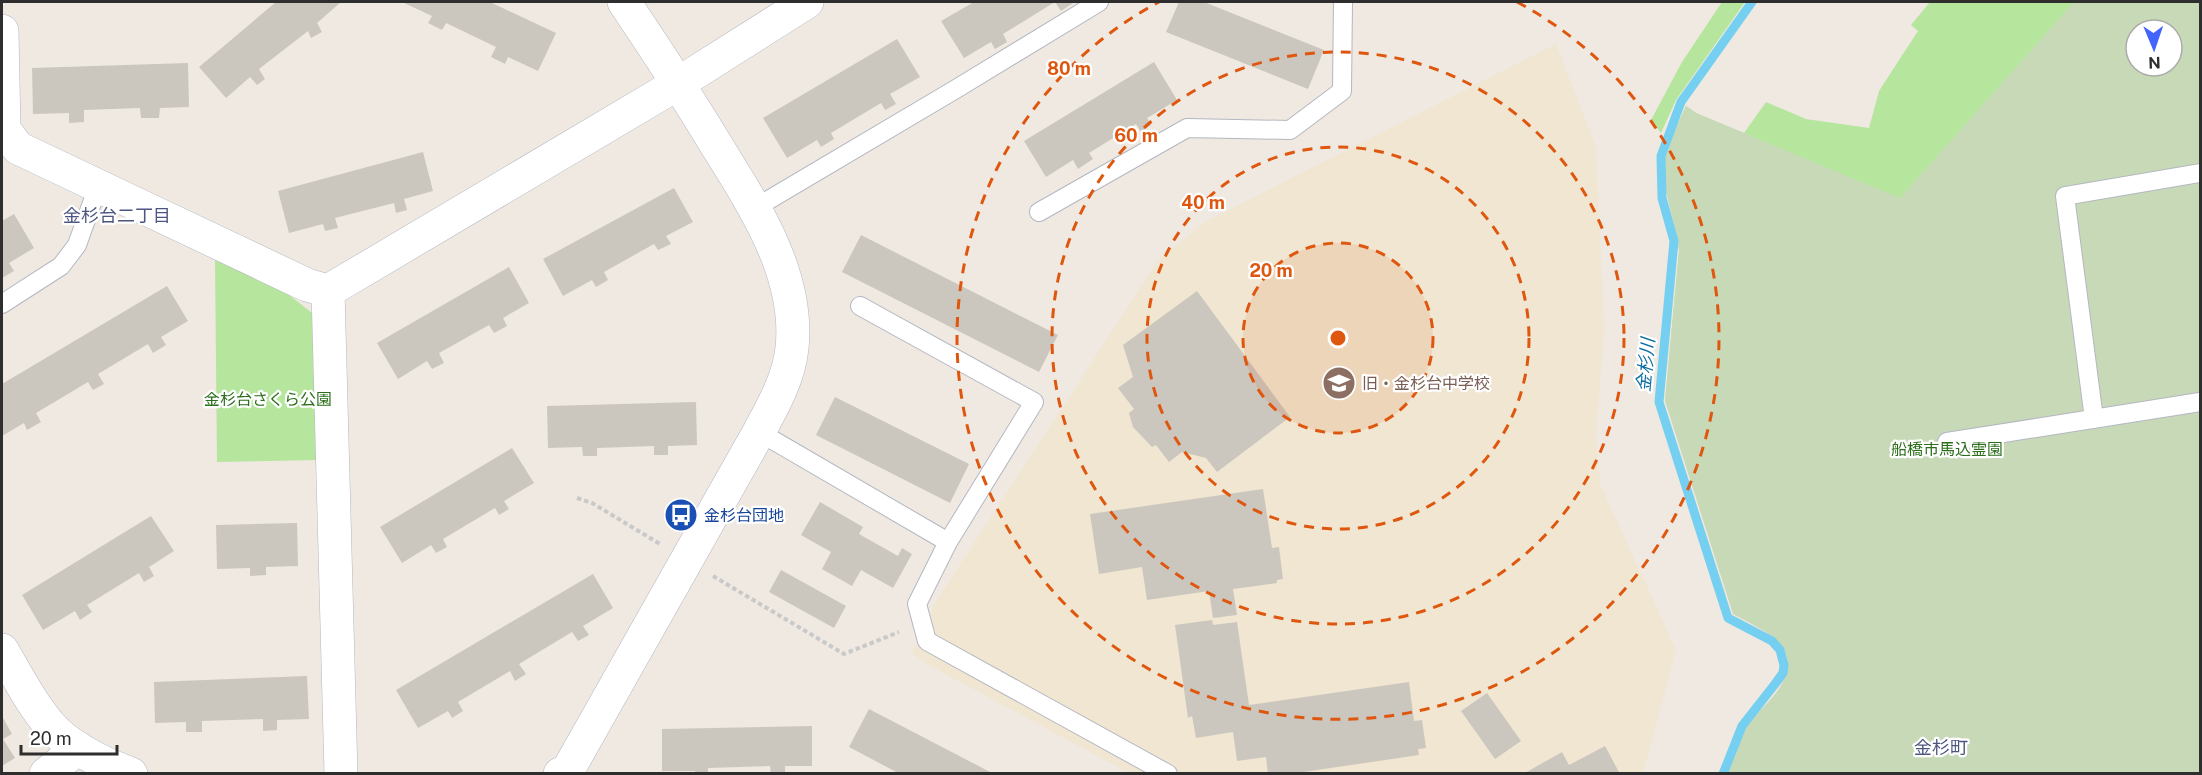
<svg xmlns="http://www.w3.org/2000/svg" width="2202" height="775" font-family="'Public Sans','Noto Sans JP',sans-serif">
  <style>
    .education { fill: #f0e6d1 }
    .green { fill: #b6e59e }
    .cemetery { fill: #c8d9b8; fill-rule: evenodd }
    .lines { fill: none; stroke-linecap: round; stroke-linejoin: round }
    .stream { stroke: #75cff0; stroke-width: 9 }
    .building { fill: #cbc7bf }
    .service-casing { stroke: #b4b7c1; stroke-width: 20 }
    .minor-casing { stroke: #b4b7c1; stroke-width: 34 }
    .tertiary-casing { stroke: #b4b7c1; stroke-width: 34 }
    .path { stroke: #c9c9c9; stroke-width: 4; stroke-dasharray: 4.5 3; stroke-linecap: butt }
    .service { stroke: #fff; stroke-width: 18 }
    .minor { stroke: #fff; stroke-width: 33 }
    .tertiary { stroke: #fff; stroke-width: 33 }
    .ring { fill: none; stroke: #df570e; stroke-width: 3; stroke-dasharray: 10 8 }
    .labels { text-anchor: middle; stroke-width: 4.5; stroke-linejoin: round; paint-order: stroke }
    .education-label { font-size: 16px; fill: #785e54; stroke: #fff; text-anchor: start }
    .park-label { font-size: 16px; fill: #2c6e1b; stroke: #fff }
    .transit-label { font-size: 16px; fill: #164399; stroke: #fff; text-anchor: start }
    .neighbourhood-label { font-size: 18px; fill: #4d5680; stroke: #fff }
    .water-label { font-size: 18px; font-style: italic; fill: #0d6fa3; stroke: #fff }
    .centre { fill: #df570e; stroke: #fff; stroke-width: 3 }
    .ring-label { font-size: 18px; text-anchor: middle; font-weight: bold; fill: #df570e; stroke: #fff; stroke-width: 4.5; stroke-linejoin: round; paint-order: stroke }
  </style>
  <rect width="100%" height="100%" fill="#efe9e1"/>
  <path class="education" d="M1556 44 1596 147 1604 329 1596 438 1600 484 1676 650 1643 773H1129L927 664 912 653 937 600 1159 259 1205 222Z"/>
  <path class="green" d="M1722 2H1745L1676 100 1661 133 1651 120 1682 62Z
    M1930 2H2200L2136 30 1665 401 1679 251C1677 220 1660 190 1665 158 1667 145 1680 120 1686 106L1696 113 1744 133 1766 102 1806 119 1869 128 1879 91 1918 31 1911 25Z
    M215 260 284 291 312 313 317 337 320 460 217 462Z"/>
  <path class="cemetery" d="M2074 2H2200V773H1727C1735 759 1738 740 1747 726 1756 712 1772 701 1780 687 1805 645 1763 631 1733 614L1665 401 1679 251C1677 220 1660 190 1665 158 1667 145 1680 120 1686 106L1696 113 1900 198ZM2136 30H2172V66H2136Z"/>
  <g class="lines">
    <path class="stream" d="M1723 774 1742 726 1775 684 1783 673 1784 665 1780 650 1772 641 1728 618 1659 402 1674 241 1662 198 1661 156 1681 102 1752 2"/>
  </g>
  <path class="building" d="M276 2H341L317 23 322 32 311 38 308 31 259 69 265 79 257 85 250 77 226 98 199 67Z
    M402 2H490L556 33 538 71 508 57 505 64 491 57 496 47 446 23 442 30 428 23 432 16Z
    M974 2H1072L1073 3 1061 11 1055 2 1003 34 1007 42 995 49 991 42 964 58 941 21Z
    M1179 2H1204L1324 50 1308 89 1166 32Z
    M897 39 920 77 890 94 896 104 885 110 881 103 831 133 834 139 821 147 817 140 787 158 763 118Z
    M1154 62 1177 100 1147 118 1151 125 1141 132 1136 124 1089 153 1093 159 1078 169 1073 160 1046 177 1024 141Z
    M188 63 189 107 160 108 159 118H141L140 108 84 110V122L69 123V113L33 114 32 68Z
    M423 152 433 191 404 199 407 210 396 213 394 203 335 218 338 228 325 231 323 224 289 233 278 191Z
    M674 188 693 222 666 236 671 244 658 250 654 244 604 272 608 280 596 287 592 280 563 296 543 259Z
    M14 214 34 248 9 263 14 271 2 278V221Z
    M861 235 1058 335 1039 372 842 272Z
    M509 267 529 303 503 318 507 326 494 333 489 325 439 353 444 363 432 369 427 361 398 379 377 343Z
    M167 286 188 321 161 337 166 345 153 353 148 344 98 374 104 384 93 390 88 382 36 413 41 422 27 430 24 423 2 436V384Z
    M1197 291 1290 417 1217 472 1206 458 1182 452 1169 462 1156 445 1152 447 1133 427 1129 413 1134 409 1118 388 1133 377 1123 345Z
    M835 397 969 464 950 503 816 435Z
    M696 402 697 445 668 446V455H654V446L597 448V456H583L582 447 548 448 547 406Z
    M512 448 534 483 504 501 509 509 499 515 495 508 443 539 447 547 436 553 431 545 402 563 380 527Z
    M1263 489 1272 548 1279 547 1283 579 1277 580V583L1233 589 1237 615 1213 618 1209 591 1147 600 1142 567 1099 574 1090 514Z
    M820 502 863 527 859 534 898 556 902 548 912 554 893 588 861 570 852 586 822 569 831 552 801 535Z
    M151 516 174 551 149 567 154 576 144 582 139 573 87 605 92 612 80 620 75 611 43 630 22 595Z
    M297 523 298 566 266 567V575L250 576V568L217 569 216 525Z
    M781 570 846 606 834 628 769 592Z
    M593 574 613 608 583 626 589 635 578 641 572 632 519 664 526 674 515 681 510 671 458 702 463 711 452 718 448 711 418 728 396 690Z
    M1212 620 1213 625 1237 622 1249 705 1409 682 1414 721 1422 720 1426 748 1418 749 1419 755 1290 774H1268L1266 757 1237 761 1233 732 1196 738 1192 716 1188 718 1175 625Z
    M307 676 309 719 277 720V730L263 731V719L202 721V732H186V722L155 723 154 682Z
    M1487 693 1521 741 1495 759 1461 711Z
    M869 709 994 774H900L849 747Z
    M2 716 12 734 3 739 15 758 2 766Z
    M812 726V766H785V774H771L770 766 708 768V774H695V771H662V729Z
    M1605 746 1620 774H1523L1562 752 1569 765Z"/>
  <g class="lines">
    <g class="service-casing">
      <path id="service" d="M755 208 956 89 1099 2
        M1039 212 1187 128 1290 130 1342 91 1343 2
        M2 304 61 266 77 245 98 186
        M860 306 1034 402 948 542 917 604 927 641 1168 774
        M2094 419 2065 196 2200 173
        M759 432 948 542
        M1947 442 2200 402"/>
    </g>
    <g class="minor-casing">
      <path id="minor" d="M2 31 4 129 18 148 307 285 328 291 679 83 807 2
        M328 291 341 774
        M46 774 78 748"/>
    </g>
    <g class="tertiary-casing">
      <path id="tertiary" d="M2 650C17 675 30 702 49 724 69 748 102 763 131 774
        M560 774 568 770 759 432C773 406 789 378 792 348 800 273 752 203 715 143 686 95 655 48 624 2"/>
    </g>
    <path class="path" d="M577 498 592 503 660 544
      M713 576 844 654 899 632"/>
    <use href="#service" class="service"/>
    <use href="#minor" class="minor"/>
    <use href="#tertiary" class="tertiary"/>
  </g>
  <circle cx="1338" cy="338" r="95" fill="#df570e" fill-opacity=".12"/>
  <g class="ring">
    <circle cx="1338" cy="338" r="95"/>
    <circle cx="1338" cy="338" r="191"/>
    <circle cx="1338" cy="338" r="286"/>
    <path d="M1517 2A381 381 0 1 1 1159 2"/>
  </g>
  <defs>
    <g id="school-disc" transform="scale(1.725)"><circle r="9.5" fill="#8d6e63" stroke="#fff"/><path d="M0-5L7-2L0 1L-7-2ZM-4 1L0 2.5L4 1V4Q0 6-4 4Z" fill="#fff"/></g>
    <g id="bus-disc" transform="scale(1.725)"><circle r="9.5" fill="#1a4fb4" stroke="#fff"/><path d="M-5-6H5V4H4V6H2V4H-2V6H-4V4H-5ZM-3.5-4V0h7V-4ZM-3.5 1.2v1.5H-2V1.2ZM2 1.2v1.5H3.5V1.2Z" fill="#fff"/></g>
  </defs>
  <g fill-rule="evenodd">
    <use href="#school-disc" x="1339" y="383"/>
    <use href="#bus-disc" x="681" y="515"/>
  </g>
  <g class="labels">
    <g class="education-label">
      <text x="1362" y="389">旧・金杉台中学校</text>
    </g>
    <g class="park-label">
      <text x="268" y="405">金杉台さくら公園</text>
      <text x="1947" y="455">船橋市馬込霊園</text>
    </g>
    <g class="transit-label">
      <text x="704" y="521">金杉台団地</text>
    </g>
    <g class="neighbourhood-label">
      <text x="117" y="222">金杉台二丁目</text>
      <text x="1941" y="754">金杉町</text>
    </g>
    <g class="water-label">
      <text transform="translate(1646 365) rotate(-85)" y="6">金杉川</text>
    </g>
  </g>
  <circle cx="1338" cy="338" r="9" class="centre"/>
  <g class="ring-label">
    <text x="1069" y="75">80 m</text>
    <text x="1136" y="142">60 m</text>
    <text x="1203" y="209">40 m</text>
    <text x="1271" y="277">20 m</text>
  </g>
  <rect width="2202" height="775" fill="none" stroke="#2e2e2e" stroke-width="6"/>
  <g transform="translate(2154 48) rotate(178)"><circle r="28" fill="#ffffff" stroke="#ababab" stroke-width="1.5"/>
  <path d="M0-4.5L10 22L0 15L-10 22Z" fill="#4264fb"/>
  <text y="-9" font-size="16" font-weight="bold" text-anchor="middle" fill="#2e2e2e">N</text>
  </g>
  <path d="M21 745v9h96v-9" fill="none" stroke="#2e2e2e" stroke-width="3"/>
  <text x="30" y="745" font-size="18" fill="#2e2e2e" stroke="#ffffff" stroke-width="4.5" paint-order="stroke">20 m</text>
</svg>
